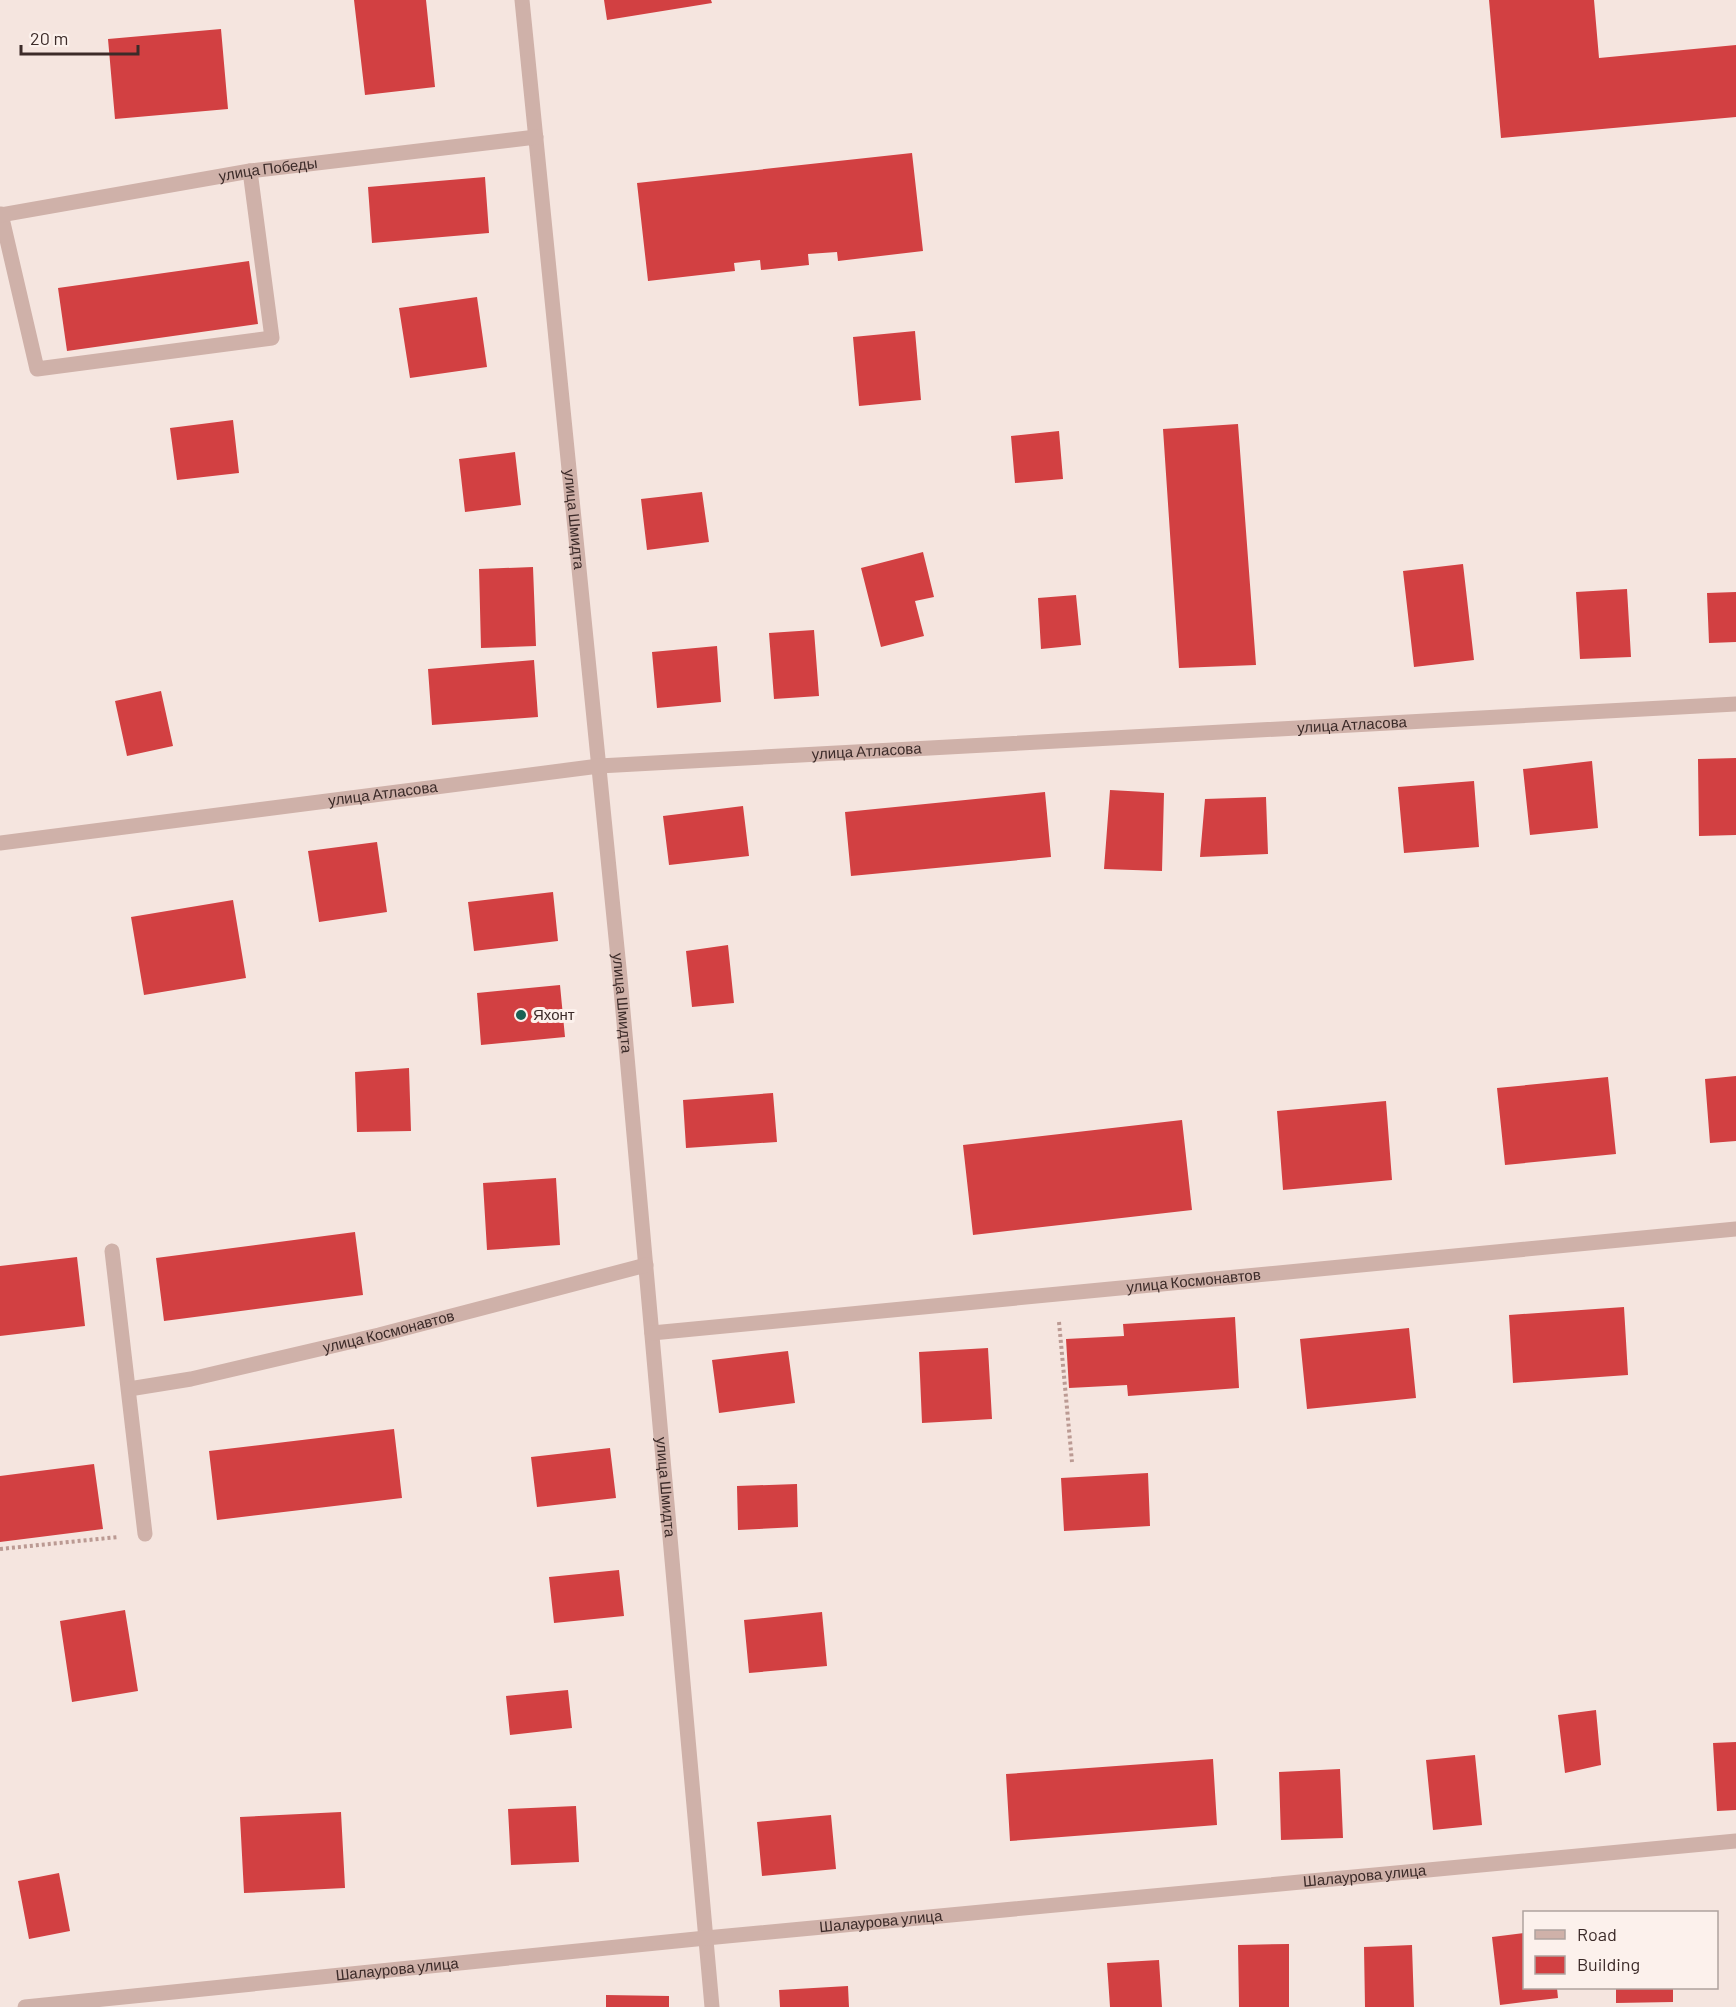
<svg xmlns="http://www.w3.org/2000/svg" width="1736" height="2007" font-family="Barlow,sans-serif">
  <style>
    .building { fill: #d24042 }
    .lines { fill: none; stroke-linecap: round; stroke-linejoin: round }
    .path { stroke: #bb9a93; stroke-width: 4; stroke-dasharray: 3 3; stroke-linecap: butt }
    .minor { stroke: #cfb1a9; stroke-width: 15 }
    .poi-dot { fill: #1a6255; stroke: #fcf1ec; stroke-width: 2 }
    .labels { text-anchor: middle; stroke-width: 6; stroke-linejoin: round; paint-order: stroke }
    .street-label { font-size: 15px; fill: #3c2b29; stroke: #fcf1ec }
    .poi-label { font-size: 15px; fill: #3c2b29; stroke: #fcf1ec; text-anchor: start }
  </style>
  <rect width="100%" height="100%" fill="#f5e5df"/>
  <path class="building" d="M354 0H426L435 87 365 95Z
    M604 0H711L712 3 607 20Z
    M1489 0H1594L1599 58 1736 45V117L1501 138Z
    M221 29 228 109 115 119 108 39Z
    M912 153 923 251 838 261 837 252 808 254 809 265 761 270 760 260 734 263 735 271 648 281 637 183Z
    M485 177 489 233 372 243 368 187Z
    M249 261 258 324 67 351 58 288Z
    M477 297 487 367 410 378 399 308Z
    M915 331 921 400 859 406 853 337Z
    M233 420 239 473 177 480 170 428Z
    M1238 424 1256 665 1179 668 1163 429Z
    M1059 431 1063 479 1015 483 1011 436Z
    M515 452 521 505 465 512 459 459Z
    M702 492 709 542 647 550 641 499Z
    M923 552 934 597 915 601 924 636 881 647 861 568Z
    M1463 564 1474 660 1414 667 1403 571Z
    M533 567 536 646 481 648 479 569Z
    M1627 589 1631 657 1580 659 1576 592Z
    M1736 592V642L1709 643 1707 593Z
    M1076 595 1081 645 1041 649 1038 598Z
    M814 630 819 696 774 699 769 633Z
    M717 646 721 702 657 708 652 652Z
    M534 660 538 717 432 725 428 669Z
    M161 691 173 746 127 756 115 701Z
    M1736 758V835L1699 836 1698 759Z
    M1592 761 1598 828 1530 835 1523 769Z
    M1474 781 1479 847 1404 853 1398 787Z
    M1110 790 1164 793 1162 871 1104 869Z
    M1045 792 1051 857 851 876 845 812Z
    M1266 797 1268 854 1200 857 1205 799Z
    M743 806 749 856 669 865 663 816Z
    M377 842 387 912 319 922 308 851Z
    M553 892 558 941 474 951 468 902Z
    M233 900 246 978 144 995 131 917Z
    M728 945 734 1003 692 1007 686 951Z
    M560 985 565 1037 481 1045 477 993Z
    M409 1068 411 1131 357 1132 355 1072Z
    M1736 1076V1141L1710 1143 1705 1079Z
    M1608 1077 1616 1154 1505 1165 1497 1088Z
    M773 1093 777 1142 686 1148 683 1100Z
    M1386 1101 1392 1180 1283 1190 1277 1111Z
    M1182 1120 1192 1210 973 1235 963 1145Z
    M556 1178 560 1245 487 1250 483 1183Z
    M355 1232 363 1295 164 1321 156 1258Z
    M77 1257 85 1326 0 1336V1266Z
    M1624 1307 1628 1375 1513 1383 1509 1315Z
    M1235 1317 1239 1388 1128 1396 1127 1385 1069 1388 1066 1339 1124 1336 1123 1324Z
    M1409 1328 1416 1398 1307 1409 1300 1339Z
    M988 1348 992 1419 922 1423 919 1352Z
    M788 1351 795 1403 719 1413 712 1360Z
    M394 1429 402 1498 217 1520 209 1451Z
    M610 1448 616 1498 537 1507 531 1457Z
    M94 1464 103 1529 0 1542V1476Z
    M1148 1473 1150 1526 1064 1531 1061 1478Z
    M797 1484 798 1527 738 1530 737 1486Z
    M619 1570 624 1616 554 1623 549 1577Z
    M125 1610 138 1691 72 1702 60 1621Z
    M822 1612 827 1666 749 1673 744 1620Z
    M568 1690 572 1728 510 1735 506 1696Z
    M1596 1710 1601 1765 1565 1773 1558 1715Z
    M1736 1742V1810L1717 1811 1713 1743Z
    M1475 1755 1482 1825 1433 1830 1426 1760Z
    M1213 1759 1217 1825 1010 1841 1006 1774Z
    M1340 1769 1343 1838 1281 1840 1279 1772Z
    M576 1806 579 1862 511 1865 508 1809Z
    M341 1812 345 1888 244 1893 240 1817Z
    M831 1815 836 1869 762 1876 757 1822Z
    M59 1873 70 1931 29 1939 18 1881Z
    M1524 1933V1988H1557L1558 1998 1500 2005 1492 1937Z
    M1289 1944V2007H1239L1238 1945Z
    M1412 1945 1414 2007H1365L1364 1947Z
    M1159 1960 1162 2007H1110L1107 1963Z
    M848 1986 849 2007H780L779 1990Z
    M1616 1988H1673V2002L1616 2003Z
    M606 1995 669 1996V2007H606Z"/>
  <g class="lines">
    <path class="path" d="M1059 1322 1072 1462
      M0 1549 118 1537"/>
    <g class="minor">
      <path id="s1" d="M522 0 620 978 712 2007"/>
      <path d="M1 214 37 369 272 338 250 171"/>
      <path id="s2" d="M0 215 250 171 536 137"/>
      <path id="s3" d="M0 843 599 766 1736 704"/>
      <path d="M112 1251 145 1534"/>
      <path id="s4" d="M652 1333 1736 1229"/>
      <path id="s5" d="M129 1389 191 1379 379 1335 646 1265"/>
      <path id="s6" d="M25 2007 706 1938 1736 1841"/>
    </g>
  </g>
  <circle class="poi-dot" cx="521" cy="1015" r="6"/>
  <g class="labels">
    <g class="street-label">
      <text dy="5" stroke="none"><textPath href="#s2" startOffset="272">улица Победы</textPath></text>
      <text dy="5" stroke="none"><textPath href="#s1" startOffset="522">улица Шмидта</textPath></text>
      <text dy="5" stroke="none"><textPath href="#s3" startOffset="1358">улица Атласова</textPath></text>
      <text dy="5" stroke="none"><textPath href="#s3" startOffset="872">улица Атласова</textPath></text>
      <text dy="5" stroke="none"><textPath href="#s3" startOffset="386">улица Атласова</textPath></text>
      <text dy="5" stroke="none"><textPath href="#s1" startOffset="1008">улица Шмидта</textPath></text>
      <text dy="5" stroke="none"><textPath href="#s4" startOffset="544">улица Космонавтов</textPath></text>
      <text dy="5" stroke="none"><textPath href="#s5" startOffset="266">улица Космонавтов</textPath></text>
      <text dy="5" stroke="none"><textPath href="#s1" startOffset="1494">улица Шмидта</textPath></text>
      <text dy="5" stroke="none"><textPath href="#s6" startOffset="1346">Шалаурова улица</textPath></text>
      <text dy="5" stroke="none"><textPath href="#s6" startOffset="860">Шалаурова улица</textPath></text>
      <text dy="5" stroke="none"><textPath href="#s6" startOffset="374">Шалаурова улица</textPath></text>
    </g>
    <g class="poi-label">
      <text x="533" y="1020">Яхонт</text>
    </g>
  </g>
  <rect x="1523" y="1911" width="195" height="78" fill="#fcf1ec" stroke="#afa29e" stroke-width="1.5"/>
  <rect x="1535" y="1930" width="30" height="9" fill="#cfb1a9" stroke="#afa29e" stroke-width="1.5"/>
  <text x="1577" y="1941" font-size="18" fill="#3c2b29">Road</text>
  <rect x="1535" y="1956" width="30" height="18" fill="#d24042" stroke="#afa29e" stroke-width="1.5"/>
  <text x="1577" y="1971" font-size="18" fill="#3c2b29">Building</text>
  <path d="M21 45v9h117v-9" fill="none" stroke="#3c2b29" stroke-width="3"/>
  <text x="30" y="45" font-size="18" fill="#3c2b29" stroke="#fcf1ec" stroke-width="4.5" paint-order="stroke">20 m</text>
</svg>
